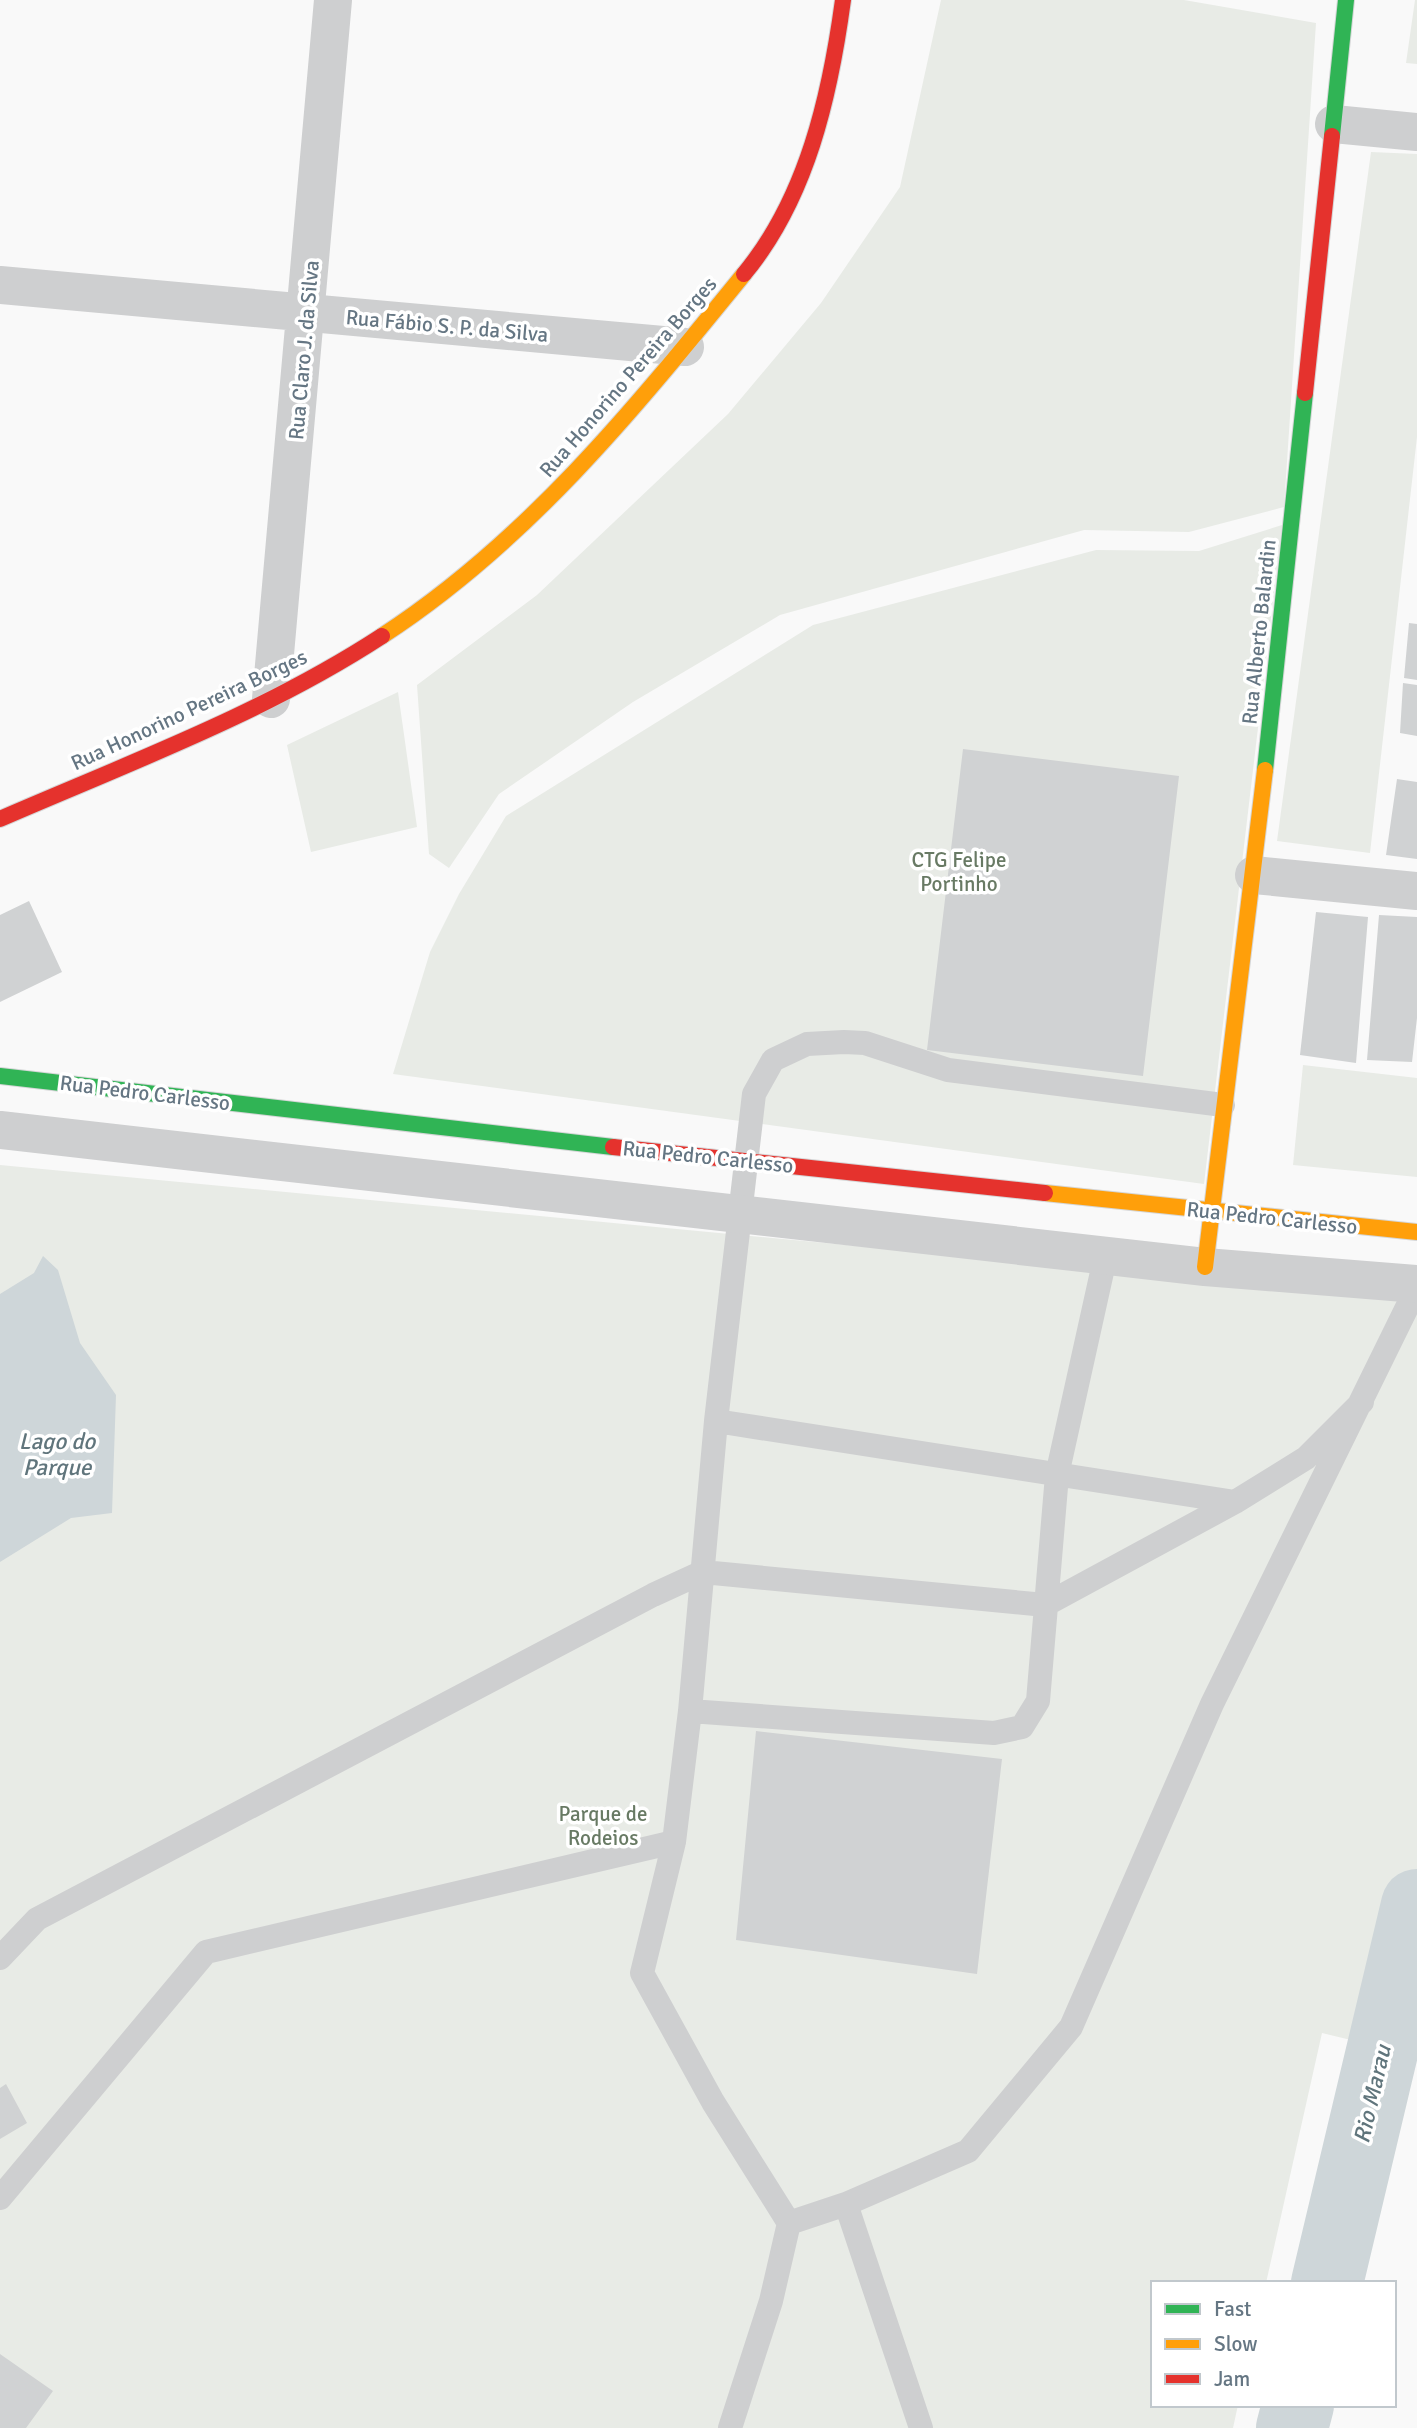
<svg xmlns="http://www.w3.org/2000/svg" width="1417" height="2428" font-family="Signika,sans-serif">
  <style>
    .green { fill: #e8ebe6 }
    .water { fill: #ced6d9 }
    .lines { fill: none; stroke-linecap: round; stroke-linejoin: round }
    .river { stroke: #ced6d9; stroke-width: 72 }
    .building { fill: #d0d2d3 }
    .fast-casing { stroke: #d5d6d7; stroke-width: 18 }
    .slow-casing { stroke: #d5d6d7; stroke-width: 18 }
    .jam-casing { stroke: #d5d6d7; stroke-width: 18 }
    .lane { stroke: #cecfd0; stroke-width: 24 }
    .street { stroke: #cecfd0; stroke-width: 38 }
    .fast { stroke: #30b455; stroke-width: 16 }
    .slow { stroke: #ff9f0a; stroke-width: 16 }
    .jam { stroke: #e5322d; stroke-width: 16 }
    .labels { text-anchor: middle; stroke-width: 7; stroke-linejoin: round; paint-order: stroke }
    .street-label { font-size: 21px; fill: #657683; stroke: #fff }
    .park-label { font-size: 21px; fill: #687a64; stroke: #fff }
    .water-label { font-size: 23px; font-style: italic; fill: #60757c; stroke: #fff }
  </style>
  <rect width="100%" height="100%" fill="#f9f9f9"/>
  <path class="green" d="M941 0H1184L1316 23 1284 507 1189 532 1084 530 780 615 633 702 499 794 449 868 429 854 417 685 537 595 728 414 821 303 900 187Z
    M1415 0H1417V64L1406 63Z
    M1371 152 1417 154V437L1370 853 1277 841Z
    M1282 525 1204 1184 393 1074 430 952 459 894 506 816 813 625 1096 550 1199 551Z
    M398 692 417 827 311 852 287 745Z
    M1303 1065 1417 1078V1177L1293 1165Z
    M0 1165 1417 1299V2056L1322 2033 1266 2283H1153V2405H1238L1233 2428H0Z"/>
  <path class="water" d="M43 1256 58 1270 80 1343 116 1395 112 1513 71 1518 0 1562V1294L34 1273Z"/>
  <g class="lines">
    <path class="river" d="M1327 2283 1417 1905
      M1292 2428 1298 2405"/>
  </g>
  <path class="building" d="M1409 623 1417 624V680L1404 678Z
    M1403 683 1417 685V736L1400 733Z
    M963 749 1179 776 1143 1076 927 1050Z
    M1397 779 1417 782V859L1386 855Z
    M29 901 62 972 0 1002V915Z
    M1316 912 1368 917 1356 1063 1300 1055Z
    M1379 915 1417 917V1018L1412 1062 1367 1060Z
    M756 1731 1002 1759 977 1974 736 1940Z
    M6 2084 27 2123 0 2139V2088Z
    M0 2354 53 2391 26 2428H0Z"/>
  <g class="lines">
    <g class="fast-casing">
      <path id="fast" d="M1332 136 1346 0
        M1265 770 1305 393
        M0 1076 613 1147"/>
    </g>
    <g class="slow-casing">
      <path id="slow" d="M382 636C528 541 635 408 744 274
        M1045 1193 1417 1232
        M1205 1267 1265 770"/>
    </g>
    <g class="jam-casing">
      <path id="jam" d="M744 274C807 198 830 96 843 0
        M1305 393 1332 136
        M0 819C129 763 264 713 382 636
        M613 1147 1045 1193"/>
    </g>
    <path class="lane" d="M716 1421 1235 1502
      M690 1711 994 1733 1022 1727 1038 1701 1057 1475 1106 1254
      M0 1958 37 1919 653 1595 703 1572 1045 1605 1235 1502 1306 1458 1362 1402
      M0 2198 206 1952 674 1842
      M846 2204 921 2428
      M789 2223 846 2204 968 2151 1071 2027 1212 1704 1417 1287
      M730 2428 771 2301 789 2223 713 2102 642 1973 674 1842 690 1711 716 1421 754 1094 773 1060 807 1044 844 1042 865 1043 948 1070 1223 1105"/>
    <path class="street" d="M1334 124 1417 132
      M0 285 685 347
      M271 699 333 0
      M1254 875 1417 891
      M0 1130 1205 1267 1417 1284"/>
    <use href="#fast" class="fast"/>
    <use href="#slow" class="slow"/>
    <use href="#jam" class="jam"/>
  </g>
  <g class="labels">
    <g class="street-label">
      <text transform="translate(447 326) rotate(5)" y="7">Rua Fábio S. P. da Silva</text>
      <text transform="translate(304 350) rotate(-85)" y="7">Rua Claro J. da Silva</text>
      <text transform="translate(628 377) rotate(-49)" y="7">Rua Honorino Pereira Borges</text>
      <text transform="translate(1259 632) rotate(-84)" y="7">Rua Alberto Balardin</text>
      <text transform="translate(189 710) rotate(-25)" y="7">Rua Honorino Pereira Borges</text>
      <text transform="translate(145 1093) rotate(7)" y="7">Rua Pedro Carlesso</text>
      <text transform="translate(708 1157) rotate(6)" y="7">Rua Pedro Carlesso</text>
      <text transform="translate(1272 1218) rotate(6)" y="7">Rua Pedro Carlesso</text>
    </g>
    <g class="park-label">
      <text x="959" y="867">CTG Felipe<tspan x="959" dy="24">Portinho</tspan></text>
      <text x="603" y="1821">Parque de<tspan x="603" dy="24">Rodeios</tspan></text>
    </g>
    <g class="water-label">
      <text x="57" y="1449">Lago do<tspan x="57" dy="26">Parque</tspan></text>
      <text transform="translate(1372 2094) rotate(-77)" y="8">Rio Marau</text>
    </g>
  </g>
  <rect x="1151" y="2281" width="245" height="126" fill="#ffffff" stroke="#c1c8cd" stroke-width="2"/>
  <rect x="1165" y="2304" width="35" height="10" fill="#30b455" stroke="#c1c8cd" stroke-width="2"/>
  <text x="1214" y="2316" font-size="21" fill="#657683">Fast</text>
  <rect x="1165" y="2339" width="35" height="10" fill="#ff9f0a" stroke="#c1c8cd" stroke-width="2"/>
  <text x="1214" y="2351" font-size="21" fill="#657683">Slow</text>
  <rect x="1165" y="2374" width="35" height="10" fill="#e5322d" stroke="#c1c8cd" stroke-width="2"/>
  <text x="1214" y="2386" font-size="21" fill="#657683">Jam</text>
</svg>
